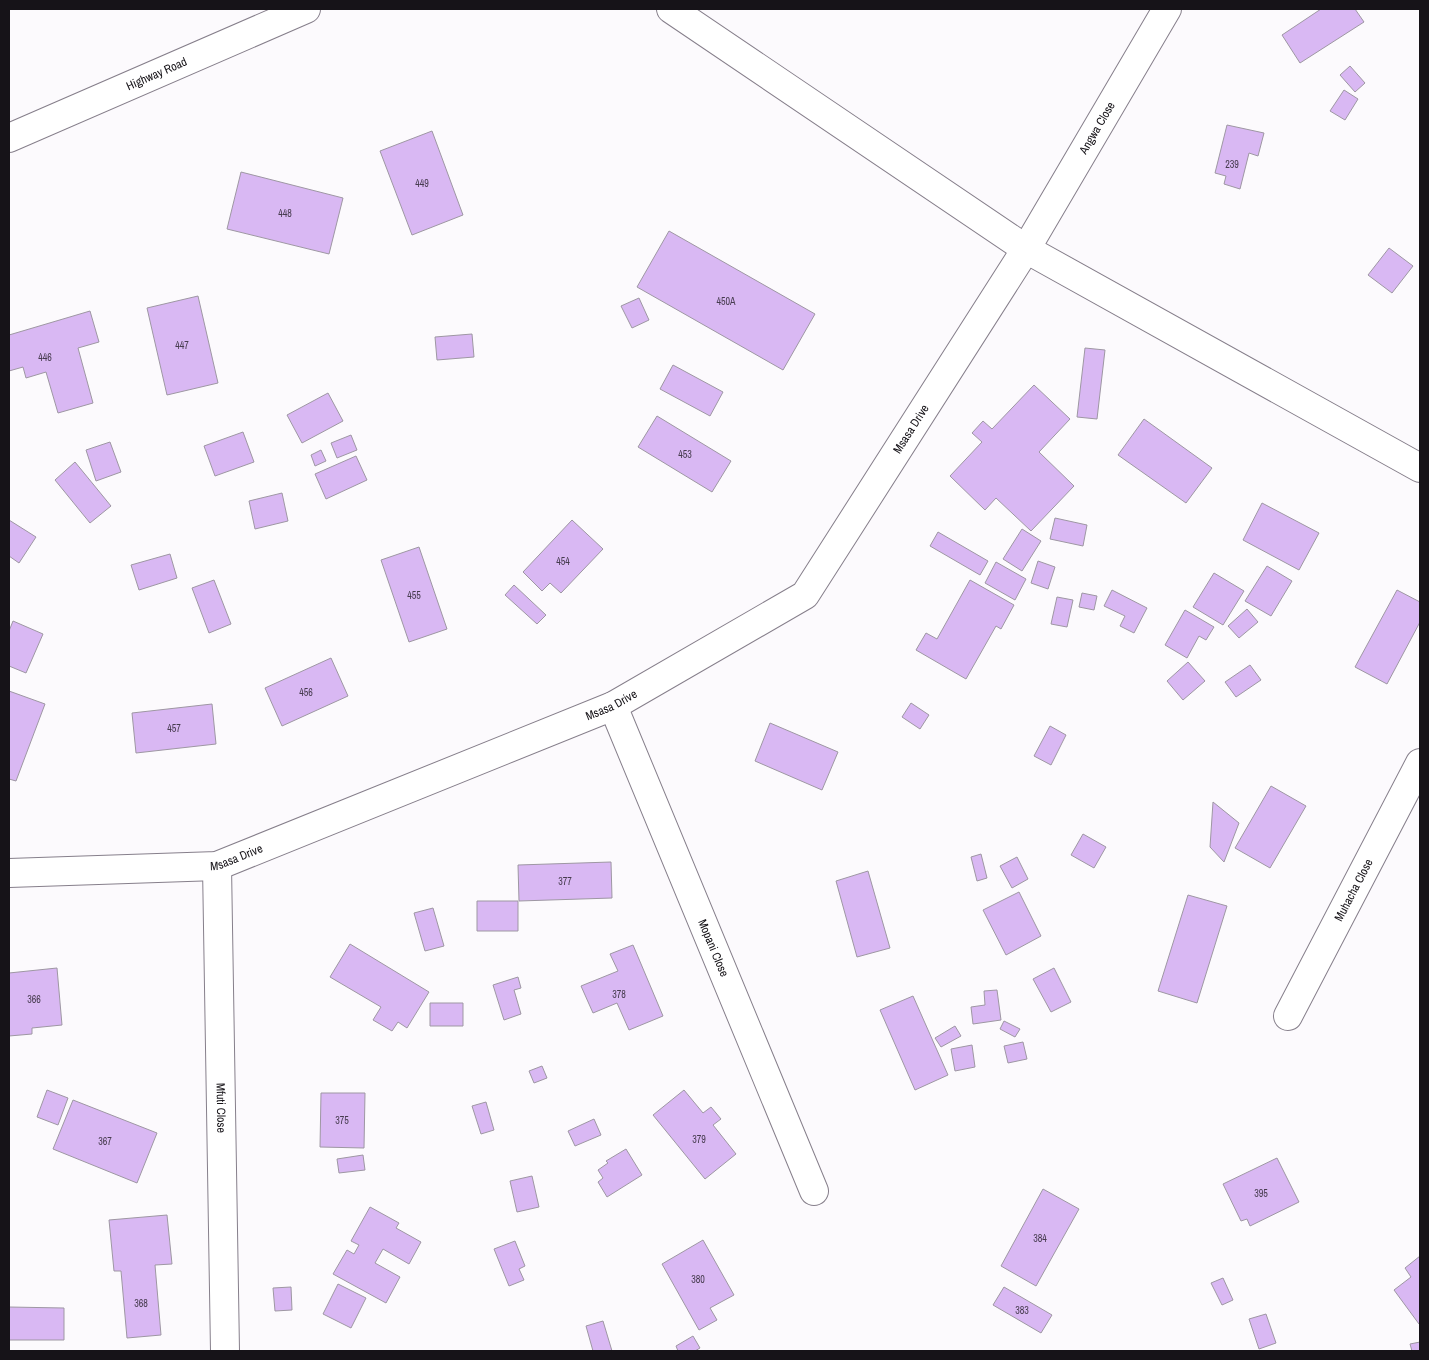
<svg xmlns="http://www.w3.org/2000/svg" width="1429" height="1360" font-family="'Archivo Narrow',sans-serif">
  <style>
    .building { fill: #d9b8f3; stroke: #9e97a3 }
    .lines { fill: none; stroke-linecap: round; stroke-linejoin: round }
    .minor-casing { stroke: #867f8b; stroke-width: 30 }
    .tertiary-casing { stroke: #867f8b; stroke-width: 30 }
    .minor { stroke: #fff; stroke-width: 28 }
    .tertiary { stroke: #fff; stroke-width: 28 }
    .labels { text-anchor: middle; stroke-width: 5; stroke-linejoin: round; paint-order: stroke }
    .number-label { font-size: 10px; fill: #473c4f }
    .street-label { font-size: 12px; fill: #161318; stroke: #fcfafd }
  </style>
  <rect width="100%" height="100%" fill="#fcfafd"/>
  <path class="building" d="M1321 9H1355L1364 22 1300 63 1282 35Z
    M1350 66 1365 83 1355 92 1340 75Z
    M1344 90 1358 99 1345 120 1330 111Z
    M1227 125 1264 133 1258 156 1249 153 1240 189 1224 184 1226 176 1215 173Z
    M432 131 463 215 412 235 380 151Z
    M241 172 343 198 329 254 227 229Z
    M669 231 815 314 783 370 637 287Z
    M1389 248 1413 266 1392 293 1368 275Z
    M198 296 218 383 167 395 147 308Z
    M639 298 649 320 632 328 621 306Z
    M90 311 99 342 78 348 93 403 58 413 46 372 26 378 23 367 9 371V335Z
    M472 334 474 357 437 360 435 337Z
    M1085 348 1105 350 1097 419 1077 417Z
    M673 365 723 392 710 416 660 389Z
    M1034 385 1070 419 1039 452 1074 486 1031 531 996 498 985 510 950 476 982 442 972 433 983 421 992 429Z
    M328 393 343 421 302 443 287 415Z
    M657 416 731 461 712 492 638 447Z
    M1144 419 1212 468 1186 503 1118 455Z
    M243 432 254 462 215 476 204 446Z
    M351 435 357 450 337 458 331 443Z
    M110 442 121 472 96 481 86 450Z
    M321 450 326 461 315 466 311 455Z
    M356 456 367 480 326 499 315 474Z
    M75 462 111 506 90 523 55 480Z
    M282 493 288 521 255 529 249 501Z
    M1262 503 1319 533 1299 570 1243 540Z
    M1055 518 1087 525 1083 546 1050 539Z
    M9 520 36 537 19 563 9 556Z
    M572 520 603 549 561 593 550 583 542 591 523 572Z
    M1022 529 1041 541 1022 571 1003 559Z
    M938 532 988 561 980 575 930 546Z
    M419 547 447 629 409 642 381 560Z
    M170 554 177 578 139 590 131 565Z
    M1038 561 1055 567 1048 589 1031 583Z
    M996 562 1026 579 1015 600 985 583Z
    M1267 566 1292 581 1271 616 1245 601Z
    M1214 573 1244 591 1223 625 1193 607Z
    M214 580 231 624 209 633 192 588Z
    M970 580 1014 605 1001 629 996 626 966 679 916 650 926 633 937 639Z
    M514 585 546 615 537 624 505 595Z
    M1112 590 1147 608 1134 633 1120 626 1125 616 1104 606Z
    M1397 590 1420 602V622L1387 684 1355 667Z
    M1082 593 1097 596 1094 610 1079 607Z
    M1057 597 1073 600 1067 627 1051 624Z
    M1247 609 1258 622 1239 638 1228 626Z
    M1185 610 1214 627 1206 640 1199 636 1187 658 1165 645Z
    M13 621 43 634 26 673 9 666V631Z
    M331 658 348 696 282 726 265 688Z
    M1188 662 1205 681 1183 700 1167 681Z
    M1250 665 1261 680 1236 697 1225 682Z
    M9 691 45 704 16 781 9 779Z
    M911 703 929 715 920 729 902 717Z
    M212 704 216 744 136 753 132 713Z
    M770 723 838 752 822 790 755 761Z
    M1050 726 1066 735 1051 765 1034 756Z
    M1271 786 1306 806 1270 868 1235 848Z
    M1213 802 1239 823 1224 862 1210 847Z
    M1083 834 1106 847 1094 868 1071 855Z
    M981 854 987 878 977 881 971 857Z
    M1017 857 1028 879 1012 888 1000 866Z
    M611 862 612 898 519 901 518 865Z
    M868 871 890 948 857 957 836 881Z
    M1019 892 1041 936 1006 955 983 910Z
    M1188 895 1227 906 1197 1003 1158 991Z
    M477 901H518V931H477Z
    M433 908 444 946 425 951 414 913Z
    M350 944 429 992 407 1028 398 1022 392 1031 373 1020 381 1007 330 977Z
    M633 945 663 1016 629 1030 617 1003 593 1013 581 986 618 971 610 954Z
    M57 968 62 1025 32 1028V1034L9 1036V973Z
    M1054 968 1071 1002 1051 1012 1033 979Z
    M518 977 521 988 514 990 521 1014 504 1020 493 985Z
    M997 990 1001 1020 973 1024 971 1007 985 1005 984 991Z
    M913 996 948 1075 915 1090 880 1010Z
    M430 1003H463V1026H430Z
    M1004 1021 1020 1029 1015 1037 1000 1029Z
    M955 1026 961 1036 941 1047 935 1038Z
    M1023 1042 1027 1059 1008 1063 1004 1046Z
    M972 1045 975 1067 955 1071 951 1049Z
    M542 1066 547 1078 534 1083 529 1071Z
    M47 1090 68 1098 58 1125 37 1117Z
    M684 1090 703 1113 711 1107 721 1119 713 1125 736 1154 705 1179 653 1115Z
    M321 1093H365L364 1148 320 1147Z
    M73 1100 157 1133 137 1183 53 1149Z
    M486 1102 494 1130 481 1134 472 1106Z
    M594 1119 601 1135 575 1146 568 1131Z
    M626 1149 642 1175 607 1197 598 1182 603 1178 598 1170 608 1163 606 1161Z
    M363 1155 365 1170 339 1173 337 1159Z
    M1277 1158 1299 1202 1250 1226 1247 1219 1241 1221 1223 1184Z
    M532 1176 539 1207 517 1212 510 1181Z
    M1043 1189 1079 1209 1036 1286 1001 1266Z
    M370 1207 399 1223 396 1228 421 1242 409 1264 383 1249 375 1263 400 1277 386 1303 333 1274 347 1250 354 1254 359 1245 351 1241Z
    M167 1215 172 1264 155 1265 161 1335 127 1338 121 1271H114L109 1220Z
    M703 1240 734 1295 710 1308 717 1320 699 1330 662 1264Z
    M515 1241 525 1266 519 1269 524 1280 509 1286 494 1249Z
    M1420 1256V1323L1419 1324 1394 1290 1411 1277 1405 1268Z
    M1223 1278 1233 1300 1222 1305 1211 1283Z
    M338 1284 366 1298 351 1328 323 1314Z
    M291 1287 292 1310 275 1311 273 1288Z
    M1004 1287 1052 1315 1041 1333 993 1305Z
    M9 1307 64 1308V1340H9Z
    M1266 1314 1276 1343 1259 1349 1249 1319Z
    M603 1321 612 1351H593L586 1326Z
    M693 1336 700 1348 695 1351H678L676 1346Z
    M1420 1342V1351H1412L1410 1344Z"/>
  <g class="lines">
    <g class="minor-casing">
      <g id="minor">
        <path id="s1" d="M613 706 814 1191"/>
        <path id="s2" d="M217 866 225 1351"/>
        <path id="s3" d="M9 873 217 866 613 706 805 595 1026 249 1167 9"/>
        <path id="s4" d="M1288 1016 1420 763"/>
      </g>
    </g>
    <g class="tertiary-casing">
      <g id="tertiary">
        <path d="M671 9 1026 249 1420 468"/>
        <path id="s5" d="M9 138 306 9"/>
      </g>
    </g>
    <use href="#minor" class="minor"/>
    <use href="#tertiary" class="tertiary"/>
  </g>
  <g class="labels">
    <g class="number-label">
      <text x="1232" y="168">239</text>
      <text x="422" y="187">449</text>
      <text x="285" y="217">448</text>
      <text x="726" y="305">450A</text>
      <text x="182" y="349">447</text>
      <text x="45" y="361">446</text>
      <text x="685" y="458">453</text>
      <text x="563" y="565">454</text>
      <text x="414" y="599">455</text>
      <text x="306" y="696">456</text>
      <text x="174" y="732">457</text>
      <text x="565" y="885">377</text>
      <text x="619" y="998">378</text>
      <text x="34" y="1003">366</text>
      <text x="342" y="1124">375</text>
      <text x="699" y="1143">379</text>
      <text x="105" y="1145">367</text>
      <text x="1261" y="1197">395</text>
      <text x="1040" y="1242">384</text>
      <text x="698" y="1283">380</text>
      <text x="141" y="1307">368</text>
      <text x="1022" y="1314">383</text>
    </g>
    <g class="street-label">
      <text dy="4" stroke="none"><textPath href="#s5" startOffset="161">Highway Road</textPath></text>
      <text dy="4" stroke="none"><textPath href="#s3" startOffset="1408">Angwa Close</textPath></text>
      <text dy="4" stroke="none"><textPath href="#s3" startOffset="1054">Msasa Drive</textPath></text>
      <text dy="4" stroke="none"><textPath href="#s3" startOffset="634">Msasa Drive</textPath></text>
      <text dy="4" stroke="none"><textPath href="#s3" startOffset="229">Msasa Drive</textPath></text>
      <text dy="4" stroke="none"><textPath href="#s4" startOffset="142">Muhacha Close</textPath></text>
      <text dy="4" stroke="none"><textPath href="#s1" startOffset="262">Mopani Close</textPath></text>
      <text dy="4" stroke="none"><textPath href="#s2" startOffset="242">Mfuti Close</textPath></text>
    </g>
  </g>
  <rect width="1429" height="1360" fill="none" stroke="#161318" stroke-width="20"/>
</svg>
